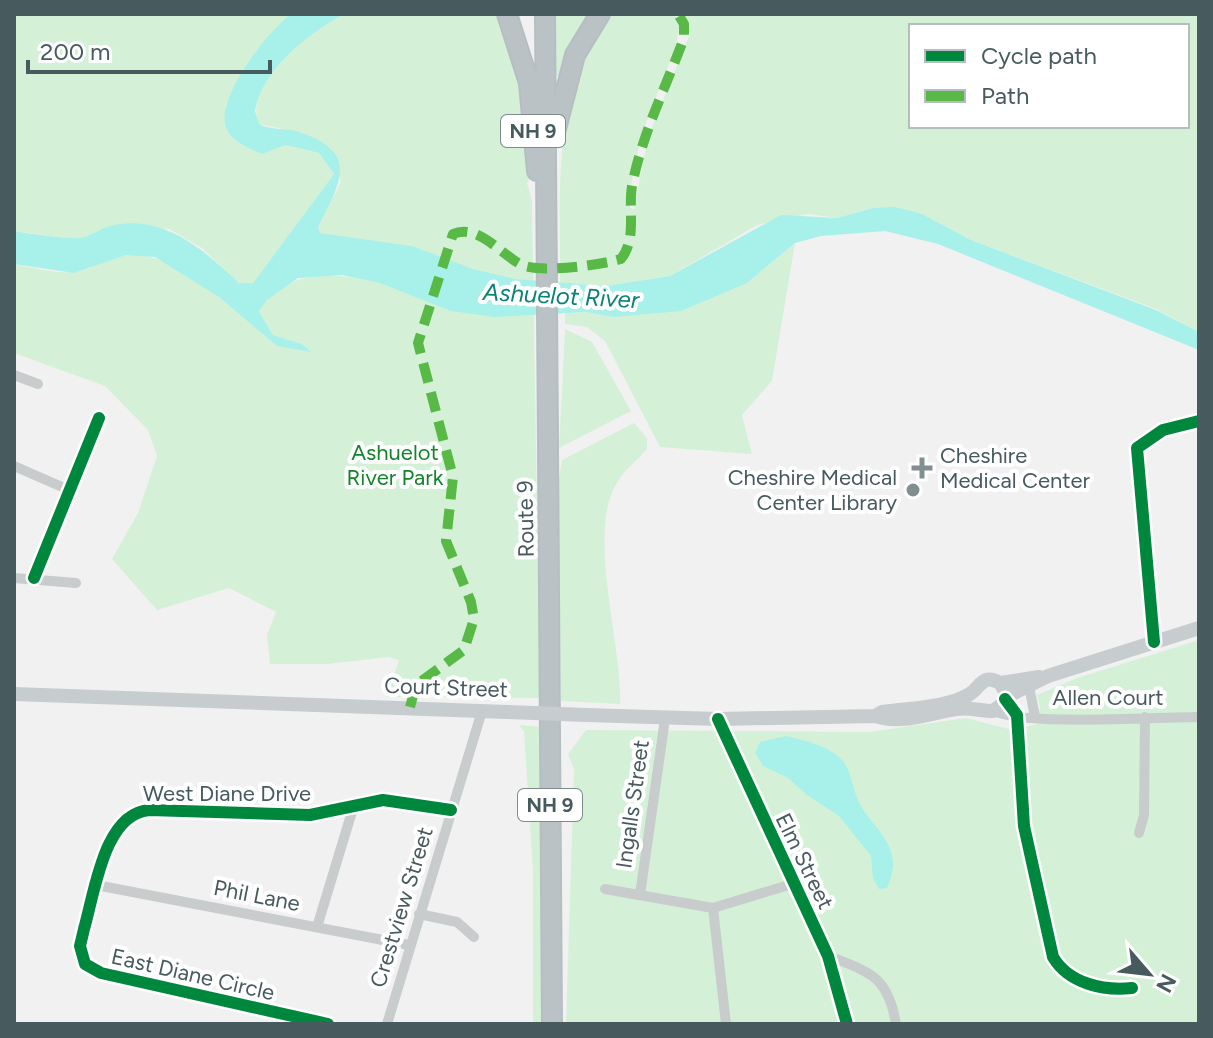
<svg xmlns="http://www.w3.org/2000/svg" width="1213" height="1038" font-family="Figtree,sans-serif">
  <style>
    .green { fill: #d4f1d7; fill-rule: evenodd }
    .water { fill: #a8f0ea }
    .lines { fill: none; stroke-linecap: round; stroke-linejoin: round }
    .highway-casing { stroke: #b5bec1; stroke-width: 22 }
    .street { stroke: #c8cccd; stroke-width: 10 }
    .secondary { stroke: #c7ccce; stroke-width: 14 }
    .highway { stroke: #bac2c5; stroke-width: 18 }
    .secondary-bridge { stroke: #c7ccce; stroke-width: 14 }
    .quiet { stroke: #58b947; stroke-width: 10; stroke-dasharray: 20 10; stroke-linecap: butt }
    .cycleway-casing { stroke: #fff; stroke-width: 17 }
    .cycleway { stroke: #00873e; stroke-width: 12 }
    .poi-dot { fill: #828f91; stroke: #fff; stroke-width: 3 }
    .labels { text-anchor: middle; stroke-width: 8; stroke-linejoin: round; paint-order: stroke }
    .shield { fill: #fff; stroke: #7e8c8e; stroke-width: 2 }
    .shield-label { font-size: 20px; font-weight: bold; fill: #475a5e }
    .park-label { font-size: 22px; fill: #13842a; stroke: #fff }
    .poi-label { font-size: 22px; fill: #475a5e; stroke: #fff; text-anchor: start }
    .street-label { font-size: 22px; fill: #475a5e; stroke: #fff }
    .water-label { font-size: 24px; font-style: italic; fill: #098277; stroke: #fff }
  </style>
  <rect width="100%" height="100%" fill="#f1f1f1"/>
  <path class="green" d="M14 14H291L263 43 225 106 285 145 319 153 334 174 253 283H239L202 248 169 229 111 226 79 240 14 231Z
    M344 14H503L522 70 533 174 527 183 532 201 540 698 387 697 399 660 389 657 327 664H270L267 635 276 612 229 588 157 610 112 559 138 513 157 456 148 430 105 386 14 353V264C36 268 66 277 87 269 100 264 114 256 128 255 175 249 242 317 277 346L302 344 273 335 259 310C288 270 328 272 371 281L411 246 319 233 318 227 341 182 331 148 293 131 258 124C245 79 309 33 344 14Z
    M556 14H596L560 77 556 76Z
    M613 14H674L680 25 675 48 641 136 627 205 634 210 648 137 690 34 684 14H1199V332L1156 309 971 240 922 214 873 208 837 218 808 214 757 225 670 276 605 286 560 283C561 193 550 87 613 14ZM911 26H1187V126H911Z
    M795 243 772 381 742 415 752 454 660 447 605 341 587 327 565 324V313L586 312 613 317 747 283Z
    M565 329 592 342 631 411 559 448Z
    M634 423 647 438V449C638 460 625 469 618 481 585 531 623 644 620 704L561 701 558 484 562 460Z
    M1199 640V1024H566L574 769 568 754 586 730 869 732 966 718 1013 730 1036 724 1040 707 1037 695 1077 678Z
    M519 725 541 727 543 1024H533V871L524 731Z"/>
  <path class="water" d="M291 14H344C309 33 262 69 255 111L259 124C270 130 283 128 296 131 360 151 342 180 318 227L320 233 412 246 473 269 515 279 605 286 670 276 781 215 837 218 873 208 895 207 922 214 971 240 1156 310 1199 332V350L938 244 885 231 821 236 795 243 747 283 681 311 613 317 586 312 494 317 451 311 380 283 342 275 298 278 267 300 259 311 273 335 302 344 311 352 277 346 219 297 155 257 126 255 74 273 14 264V231C24 233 74 240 81 238 91 236 100 229 110 226 163 213 204 250 239 283H253L334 174 319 153 285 145 262 154C247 147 229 141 225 124 219 94 268 31 291 14Z
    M786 736C805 741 828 745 842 760 851 770 852 787 858 800 872 831 907 844 887 888L879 889 873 878 871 856 839 816 807 795 788 778 763 766 755 753 760 742Z"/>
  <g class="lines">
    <g class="highway-casing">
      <path id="highway" d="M507 14 529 83 537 171
        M545 14 552 1024
        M556 129 575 55 600 14"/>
    </g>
    <path class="street" d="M14 375 38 384
      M14 466 69 490
      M14 578 76 583
      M34 578 99 418
      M1154 642 1137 448 1163 430 1199 421
      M1029 686 1035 717
      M1005 699 1017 715 1024 826 1053 957C1069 984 1104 991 1132 988
      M993 711C1029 726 1154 717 1199 717
      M718 719 828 956 847 1024
      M1139 833 1144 815 1145 717
      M96 885 409 945
      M605 889 713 908 792 884
      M640 895 665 719
      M713 908 726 1024
      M419 914 457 922 474 937
      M317 927 354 805
      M828 956C870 972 888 976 896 1024
      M328 1024 101 973 85 964 80 946 84 929C95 891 104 814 149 810L310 815 383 800 451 810
      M387 1024 482 711"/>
    <path class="secondary" d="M1000 683 1039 677
      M14 694 507 712
      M1006 697 1048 676 1199 628
      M586 715 718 719 875 716C901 725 930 713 956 709 970 707 980 711 993 711L1004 703 1006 693 1000 683C982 673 981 687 970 694 947 708 908 708 882 712L875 716"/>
    <use href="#highway" class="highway"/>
    <path class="secondary-bridge" d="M507 712 586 715"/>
    <path class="quiet" d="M410 707 416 685 464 650 474 619 471 602 446 541 453 477 418 343 453 234C477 223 501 254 520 264 537 274 601 265 621 259 637 239 628 211 632 186 642 134 666 87 684 38V24L678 14"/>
    <g class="cycleway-casing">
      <path id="cycleway" d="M34 578 99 418
        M1154 642 1137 448 1163 430 1199 421
        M1005 699 1017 715 1024 826 1053 957C1069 984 1104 991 1132 988
        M718 719 828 956 847 1024
        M328 1024 101 973 85 964 80 946 84 929C95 891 104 814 149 810L310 815 383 800 451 810"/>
    </g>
    <use href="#cycleway" class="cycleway"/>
  </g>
  <g class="poi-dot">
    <path d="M918 456h8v8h8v8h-8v8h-8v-8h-8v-8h8z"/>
    <circle cx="913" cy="490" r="8"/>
  </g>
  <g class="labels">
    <g class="shield">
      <rect x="501" y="115" width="64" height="32" rx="6"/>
      <rect x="518" y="789" width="64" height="32" rx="6"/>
    </g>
    <g class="shield-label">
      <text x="533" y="138">NH 9</text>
      <text x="550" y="812">NH 9</text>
    </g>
    <g class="park-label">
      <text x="395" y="460">Ashuelot<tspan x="395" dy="25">River Park</tspan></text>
    </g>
    <g class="poi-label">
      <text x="940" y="463">Cheshire<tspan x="940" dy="25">Medical Center</tspan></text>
      <text x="897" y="485" text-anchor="end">Cheshire Medical<tspan x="897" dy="25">Center Library</tspan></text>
    </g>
    <g class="street-label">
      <text transform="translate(525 519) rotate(-91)" y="8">Route 9</text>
      <text transform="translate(446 687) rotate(2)" y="8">Court Street</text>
      <text x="1108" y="705">Allen Court</text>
      <text x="227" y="801">West Diane Drive</text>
      <text transform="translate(632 804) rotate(-82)" y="8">Ingalls Street</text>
      <text transform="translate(805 861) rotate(64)" y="8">Elm Street</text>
      <text transform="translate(257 895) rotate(11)" y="8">Phil Lane</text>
      <text transform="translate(401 907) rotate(-73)" y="8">Crestview Street</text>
      <text transform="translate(193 974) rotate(13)" y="8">East Diane Circle</text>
    </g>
    <g class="water-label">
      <text transform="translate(561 296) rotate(3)" y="8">Ashuelot River</text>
    </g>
  </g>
  <rect width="1213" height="1038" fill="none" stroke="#475a5e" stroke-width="32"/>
  <rect x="909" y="24" width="280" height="104" fill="#ffffff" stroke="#b5bdbf" stroke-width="2"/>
  <rect x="925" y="50" width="40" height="12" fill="#00873e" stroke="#b5bdbf" stroke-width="2"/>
  <text x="981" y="64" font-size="24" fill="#475a5e">Cycle path</text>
  <rect x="925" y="90" width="40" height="12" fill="#58b947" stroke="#b5bdbf" stroke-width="2"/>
  <text x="981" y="104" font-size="24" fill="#475a5e">Path</text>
  <g transform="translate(1149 974) rotate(118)" stroke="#ffffff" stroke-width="6" paint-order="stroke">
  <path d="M0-6L14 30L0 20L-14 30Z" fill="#475a5e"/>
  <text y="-12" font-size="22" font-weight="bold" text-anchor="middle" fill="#475a5e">N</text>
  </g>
  <path d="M28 60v12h242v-12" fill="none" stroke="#475a5e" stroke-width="4"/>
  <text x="40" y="60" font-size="24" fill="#475a5e" stroke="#ffffff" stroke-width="6" paint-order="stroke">200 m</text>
</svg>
